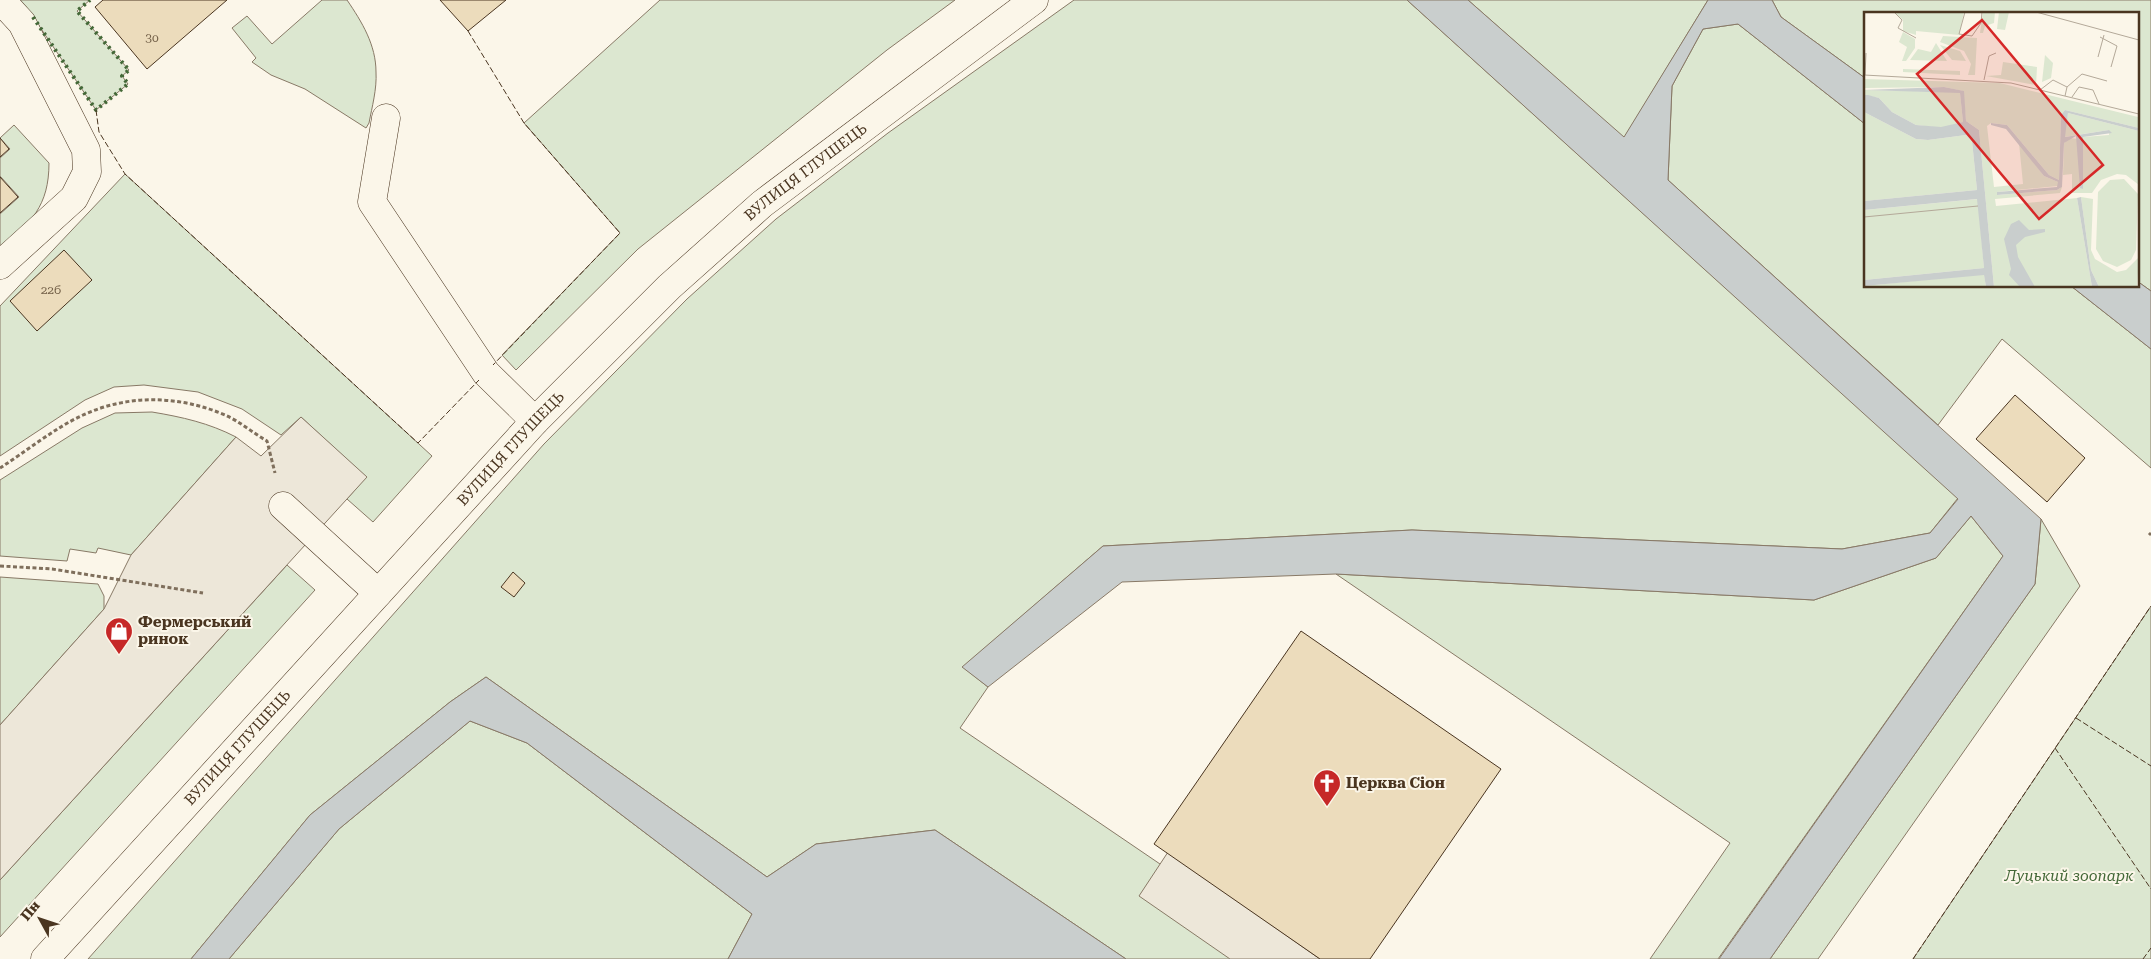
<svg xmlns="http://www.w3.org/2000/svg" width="2151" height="959" font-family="'Roboto Serif',serif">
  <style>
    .green { fill: #dce7d0; stroke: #887966 }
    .parking { fill: #ede7d9; stroke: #887966 }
    .water { fill: #c9cecd; stroke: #887966 }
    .building { fill: #ecdcbc; stroke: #4a3520 }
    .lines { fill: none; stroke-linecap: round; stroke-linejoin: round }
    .minor-casing { stroke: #4a3520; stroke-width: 29 }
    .path { stroke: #7f6f5c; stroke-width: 3; stroke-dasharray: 4 2.5; stroke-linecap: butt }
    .minor { stroke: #fbf6e9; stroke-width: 28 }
    .hedge { stroke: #436837; stroke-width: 4; stroke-dasharray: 2.5 4; stroke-linecap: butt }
    .fence { stroke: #4a3520; stroke-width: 1; stroke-dasharray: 6 2.5; stroke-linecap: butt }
    .labels { text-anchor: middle; stroke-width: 4; stroke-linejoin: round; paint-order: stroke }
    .number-label { font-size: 12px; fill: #725f47 }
    .street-label { font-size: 15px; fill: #4a3520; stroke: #fbf6e9 }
    .poi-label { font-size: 15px; font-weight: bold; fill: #4a3520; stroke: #fbf6e9; text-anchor: start }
    .park-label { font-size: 15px; font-style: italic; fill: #436837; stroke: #fbf6e9 }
    .inset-road { fill: none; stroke: #b4a999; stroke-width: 1 }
    .view { fill: #d62828; fill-opacity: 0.15; stroke: #d62828; stroke-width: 2.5 }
    .inset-edge { fill: none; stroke: #4a3520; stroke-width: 2.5 }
  </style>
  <rect width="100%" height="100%" fill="#fbf6e9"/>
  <path class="green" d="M18 0H90L77 11 129 70 122 76 128 84 96 110 29 11Z
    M322 0H347C362 22 376 45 376 72 377 89 372 107 369 123L366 128 305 89 271 75 252 62 256 58 232 28 247 16 272 44Z
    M660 0H955L887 50 638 249 516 370 502 355 620 233 524 123Z
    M1074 0H1407L1958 498 1930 533 1842 549 1412 530 1103 546 963 667 988 687 960 728 1160 864 1320 959H1126L935 830 816 844 767 877 486 677 450 702 310 815 191 959H88L544 444 687 299 776 219 888 133Z
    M1468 0H1708L1624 138Z
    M1772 0H2151V291L2137 281V14H1865V78L1781 17Z
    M1738 24 1865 124V286H2071L2151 349V468L2002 339 1938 425 1668 180 1672 86 1703 29Z
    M14 125 49 163C49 206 31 223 0 249V214L19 197 0 176V158L10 149 0 138Z
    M125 174 432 456 373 522 347 499 366 477 301 417 281 435 242 409 198 392 144 385 114 387 85 400 0 456V306Z
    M152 412C182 417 209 423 236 437L131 555 98 548 96 553 70 549 67 561 0 556V480L82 428 115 413Z
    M1971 516 2003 556 1718 959H1650L1730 843 1336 574 1814 600 1936 558Z
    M2041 519 2080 586 1818 959H1770L2035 584Z
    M287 565 315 590 0 937V880Z
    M0 577 98 584 104 596V609L0 725Z
    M2151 606V959H1913Z
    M470 721 527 743 752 914 728 959H229L339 829Z"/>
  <path class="parking" d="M301 417 367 477 0 880V725L104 609 131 555 236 437 261 456Z
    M1168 852 1320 959H1230L1139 896Z"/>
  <path class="water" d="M1407 0H1468L1624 137 1708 0H1772L1781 17 1865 78V124L1738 24 1703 29 1672 86 1668 180 2041 519 2035 584 1770 959H1719L2003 556 1971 516 1936 558 1814 600 1336 574 1122 582 988 687 962 667 1103 546 1412 530 1842 549 1930 533 1958 499Z
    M2137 281 2151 291V349L2071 286H2137Z
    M486 677 767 877 816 844 935 830 1126 959H728L752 914 527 743 470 721 339 829 229 959H191L310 815 450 702Z"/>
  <path class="building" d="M103 0H227L147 69 95 7Z
    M440 0H506L468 31Z
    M0 138 9 149 0 157Z
    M0 177 18 197 0 213Z
    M64 250 92 280 37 331 10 301Z
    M2015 395 2085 458 2047 502 1976 439Z
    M513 572 525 583 514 597 501 587Z
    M1301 631 1501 769 1370 959H1320L1154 844Z"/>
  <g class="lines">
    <g class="minor-casing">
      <g id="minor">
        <path d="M386 118 372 202 486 373 535 421"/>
        <path d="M0 265 74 198 87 172 86 150 22 23 1 0"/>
        <path d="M283 506 378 593"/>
        <path id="s1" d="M45 959 535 421 669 287 762 204 1034 0"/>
      </g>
    </g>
    <path class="path" d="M0 468C25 452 55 428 81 416 127 394 178 395 225 415 239 421 253 433 267 441L275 473
      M2149 535 2151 533
      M0 566 52 569 203 593"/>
    <use href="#minor" class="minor"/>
    <path class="hedge" d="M33 17 96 110 128 84 122 76 129 70 77 11 90 0"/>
    <path class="fence" d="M468 31 524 123 620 233 493 365
      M96 110 99 132 125 174 418 443 479 380
      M2076 718 2151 766
      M2055 748 2151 889
      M1913 959 2151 606
      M2143 959 2151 948"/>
  </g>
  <defs>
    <g id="shop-pin" transform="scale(1.4375)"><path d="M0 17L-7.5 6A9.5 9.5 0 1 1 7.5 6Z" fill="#c62828" stroke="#fbf6e9"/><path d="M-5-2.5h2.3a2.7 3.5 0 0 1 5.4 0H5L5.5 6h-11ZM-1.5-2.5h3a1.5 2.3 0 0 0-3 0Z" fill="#fff"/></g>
    <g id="church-pin" transform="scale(1.4375)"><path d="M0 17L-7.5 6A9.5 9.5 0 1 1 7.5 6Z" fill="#c62828" stroke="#fbf6e9"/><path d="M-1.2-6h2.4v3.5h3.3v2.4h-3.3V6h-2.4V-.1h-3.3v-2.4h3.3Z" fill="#fff"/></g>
  </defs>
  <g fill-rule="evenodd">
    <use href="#shop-pin" x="119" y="631"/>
    <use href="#church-pin" x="1327" y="783"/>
  </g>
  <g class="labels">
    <g class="number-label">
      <text x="152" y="42">30</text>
      <text x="51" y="294">22б</text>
    </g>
    <g class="street-label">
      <text dy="5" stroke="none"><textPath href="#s1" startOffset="1096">ВУЛИЦЯ ГЛУШЕЦЬ</textPath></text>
      <text dy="5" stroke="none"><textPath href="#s1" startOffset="691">ВУЛИЦЯ ГЛУШЕЦЬ</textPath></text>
      <text dy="5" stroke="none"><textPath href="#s1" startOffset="286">ВУЛИЦЯ ГЛУШЕЦЬ</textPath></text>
    </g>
    <g class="poi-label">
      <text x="138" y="627">Фермерський<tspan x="138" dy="17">ринок</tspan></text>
      <text x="1346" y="788">Церква Сіон</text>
    </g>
    <g class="park-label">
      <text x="2069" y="881">Луцький зоопарк</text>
    </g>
  </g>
  <g transform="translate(1864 12)">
    <rect width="275" height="275" fill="#fbf6e9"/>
    <path d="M30 0H100L95 23 52 19V23L39 19V8ZM119 0H131L130 11 121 14 119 21H116ZM135 0H145L141 18 133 17ZM39 20 51 27V36L42 49H38L43 35 35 30ZM79 24 113 26 111 63H104L107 52 100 39 76 30ZM72 31 83 49 46 48 54 37 67 40ZM76 33 96 39 102 49 88 48ZM181 43 189 51 187 66 178 70ZM139 50 173 55 172 73 122 64 137 63ZM39 57 96 59V63L39 60ZM0 67 136 71 274 105 275 116 201 98 197 103 195 168 185 163 143 113 127 111 123 114 130 175 159 172 155 131 180 164 194 170V174L133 180V183L193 178 198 175 196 181 131 187 132 194 213 186 228 275H130L115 118 102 109 99 79 80 75 0 76ZM0 78 96 80 99 110 77 116 52 113 28 100 15 86 0 83ZM0 100 52 127 64 128 102 123 108 129 113 178 0 189ZM204 101 275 119V173L262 163 253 162 237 168 228 181H208V162L199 163 200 131 206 126 214 127 219 177V125L245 123V118L200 125ZM260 167 274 182 272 238 267 248 253 255 239 249 232 237 234 180 246 168ZM217 185 229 187 227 238 231 247 253 260 262 258 275 245 273 275H235L227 258ZM114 187 120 256 0 268V198ZM120 262 122 275H0V274Z" fill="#dce7d0"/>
    <path d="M80 75 100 79 102 109 115 118 130 275H122L120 263 0 274V268L120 256 113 187 0 198V189L113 178 108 129 102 123 64 128 52 127 0 100V83H4L15 86 28 100 52 113 77 115 99 110 96 81 0 78ZM201 98 275 116V119L204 101 201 125 245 118 248 121 219 125V177L216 176 212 124 200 131 198 175 193 178 133 183V180L193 175 194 170 180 164 142 117 127 113V111L143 113 185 163 195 168 197 103ZM217 185 227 258 235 275H228L213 186ZM155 208 165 218 181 217V220L161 225 152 233 154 245 171 275H156L145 263 147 257 140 227 147 212Z" fill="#c9cecd"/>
    <path class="inset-road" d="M30 0 38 8 34 16 52 26M101 0 95 22 108 24 117 11 118 0M172 0 275 28M236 25 253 34 247 55M234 45 240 23M0 63 147 71 275 102M1 63 2 41M120 68 125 44 132 41M203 75 218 62 243 69M176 78 189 68 203 75 201 84M208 85 215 75 229 78 235 92M0 205 114 194"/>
    <path class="view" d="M118 8 239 153 175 207 53 62Z"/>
    <rect width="275" height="275" class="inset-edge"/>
  </g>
  <g transform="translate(40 919) rotate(310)" stroke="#fbf6e9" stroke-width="4" paint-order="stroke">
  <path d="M0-4L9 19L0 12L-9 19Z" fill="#4a3520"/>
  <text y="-8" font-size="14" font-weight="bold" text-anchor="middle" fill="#4a3520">Пн</text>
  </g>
</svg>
